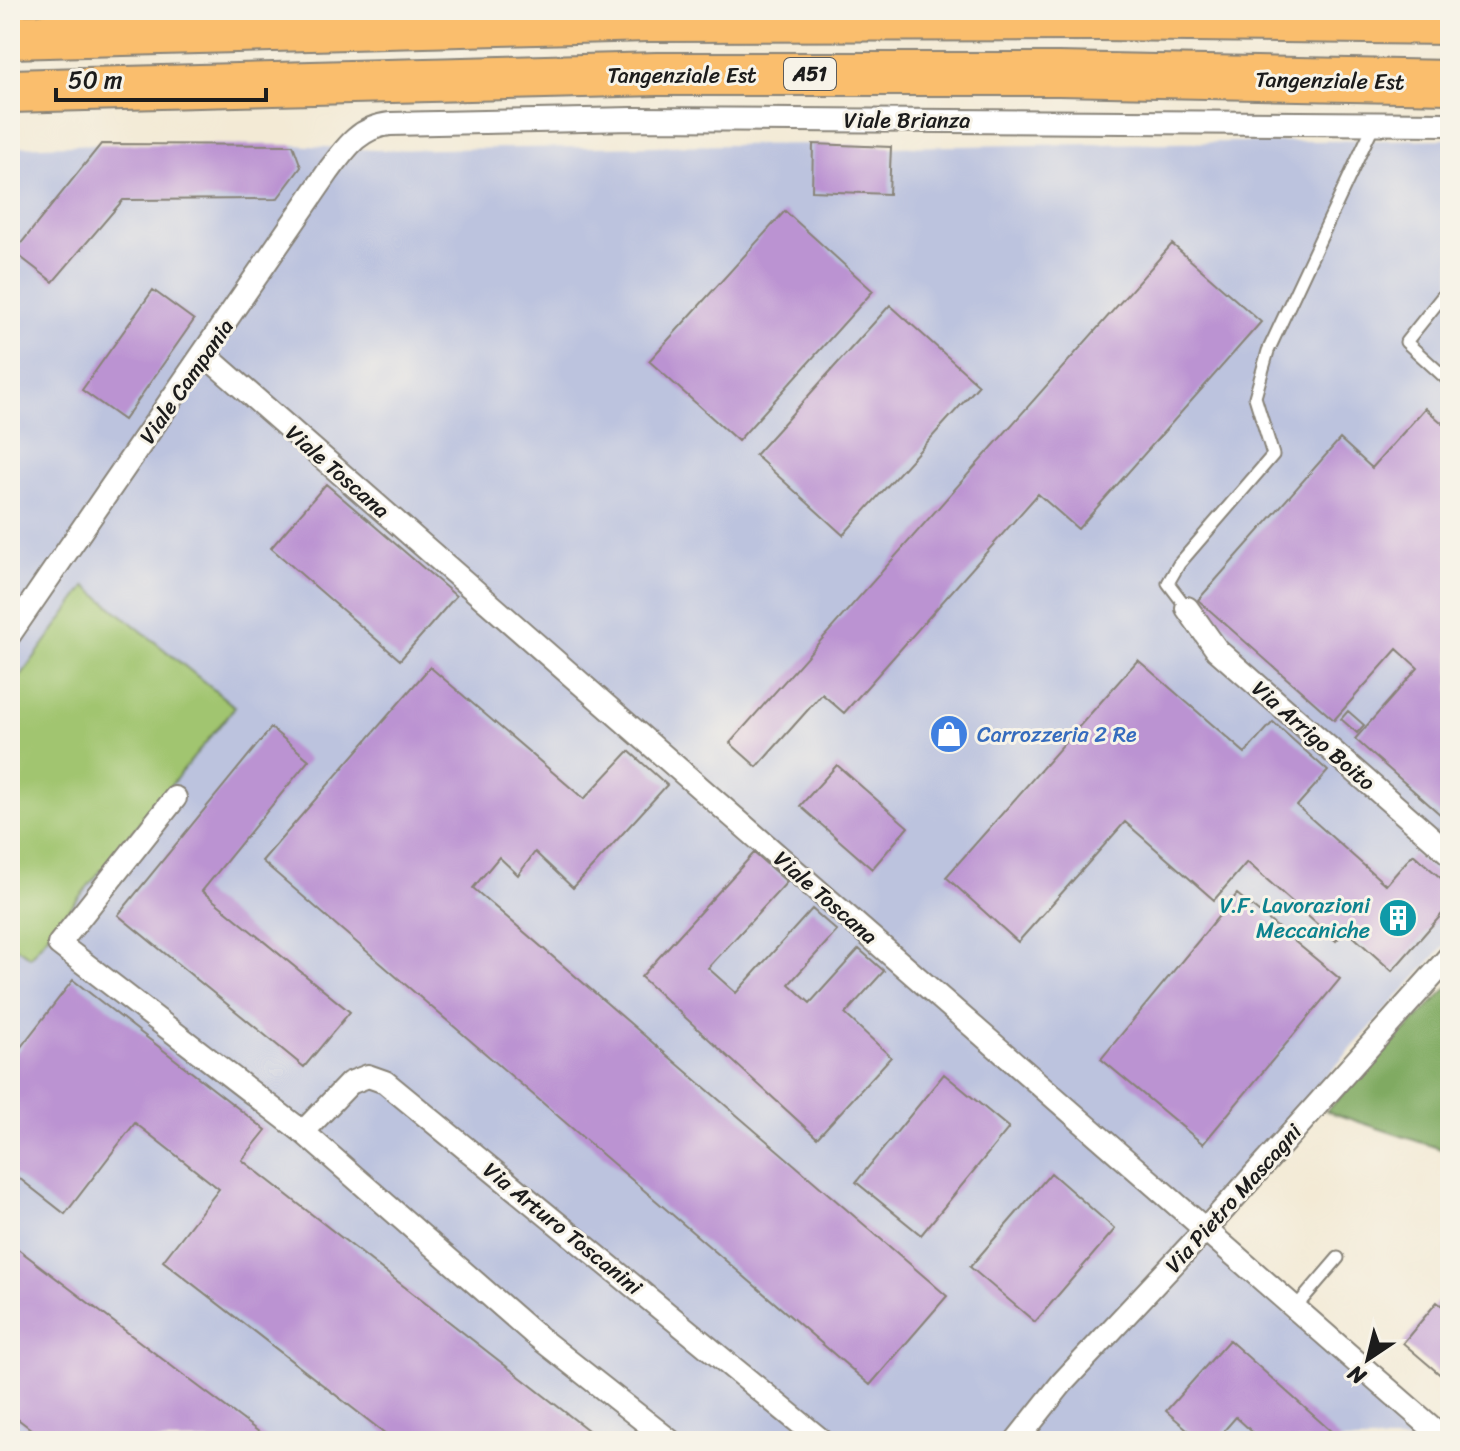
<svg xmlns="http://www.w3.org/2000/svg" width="1460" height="1451" font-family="Sriracha,sans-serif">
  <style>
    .industrial { fill: #bcc3de }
    .green { fill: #a1c56f; stroke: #5e7046; stroke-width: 2 }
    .forest { fill: #80aa62; stroke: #4e633f; stroke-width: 2 }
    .building { fill: #bb93d2 }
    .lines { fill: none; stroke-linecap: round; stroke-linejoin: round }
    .lane-casing { stroke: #888378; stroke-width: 15 }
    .street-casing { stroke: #888378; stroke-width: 26 }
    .highway-casing { stroke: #888378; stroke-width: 46 }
    .lane { stroke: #fff; stroke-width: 11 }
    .street { stroke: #fff; stroke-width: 22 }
    .highway { stroke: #fabe6d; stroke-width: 42 }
    .labels { text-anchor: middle; stroke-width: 6; stroke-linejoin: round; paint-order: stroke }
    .shield { fill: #f7f3e8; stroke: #5e5c59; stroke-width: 2 }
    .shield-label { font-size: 20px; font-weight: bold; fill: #1c1c1c }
    .street-label { font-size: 22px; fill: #1c1c1c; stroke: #f7f3e8 }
    .shop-label { font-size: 22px; fill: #366cbe; stroke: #f7f3e8; text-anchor: start }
    .culture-label { font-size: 22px; fill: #0d838f; stroke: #f7f3e8; text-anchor: end }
  </style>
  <rect width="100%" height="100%" fill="#f7f3e8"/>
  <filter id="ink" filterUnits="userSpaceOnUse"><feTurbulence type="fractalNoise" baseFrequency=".0125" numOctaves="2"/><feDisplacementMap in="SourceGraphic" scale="16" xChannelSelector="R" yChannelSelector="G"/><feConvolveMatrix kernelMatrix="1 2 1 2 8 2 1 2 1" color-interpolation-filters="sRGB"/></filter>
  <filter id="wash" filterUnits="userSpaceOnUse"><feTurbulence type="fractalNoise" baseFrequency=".006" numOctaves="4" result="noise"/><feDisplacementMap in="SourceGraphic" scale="32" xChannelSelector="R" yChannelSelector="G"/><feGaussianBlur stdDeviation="1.8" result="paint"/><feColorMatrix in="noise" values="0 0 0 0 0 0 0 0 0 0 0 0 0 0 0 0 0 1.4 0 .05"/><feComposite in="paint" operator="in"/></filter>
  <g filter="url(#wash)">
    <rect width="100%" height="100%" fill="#f3ead5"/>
    <path class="industrial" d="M1450 139V939L1190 1228 1432 1441H10V147L101 144 293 145 376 150 813 144 891 147Z"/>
    <path class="green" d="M86 586 235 707 30 957 10 943V691Z"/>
    <path class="forest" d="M1450 985V1152L1326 1111Z"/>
    <g id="blocks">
      <path class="building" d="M101 144 293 145 301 167 277 199 123 200 53 282 14 252Z
        M813 144 891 147 889 194 812 191Z
        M785 211 873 291 738 441 649 361Z
        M1172 244 1261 322 1078 529 1038 494 844 713 822 694 757 767 730 743Z
        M153 290 194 320 124 420 82 390Z
        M890 305 979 385 843 535 755 455Z
        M1425 408 1450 430V823L1355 739 1418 668 1397 649 1334 720 1198 600 1340 439 1372 468Z
        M326 484 456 596 400 660 271 548Z
        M1138 660 1245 753 1273 722 1328 771 1297 806 1386 885 1413 854 1450 886V905L1392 971 1346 930 1336 941 1247 862 1214 900 1125 822 1018 942 946 877Z
        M430 667 584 799 629 751 667 785 573 888 535 852 518 875 499 857 473 888 947 1296 870 1385 262 861Z
        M1348 711 1364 725 1357 733 1341 719Z
        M271 728 309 760 202 891 350 1012 304 1067 118 915Z
        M837 765 908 827 872 869 800 806Z
        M754 853 787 882 708 968 736 993 812 909 837 931 789 984 810 1003 859 949 884 971 845 1014 891 1057 817 1138 641 977Z
        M1237 894 1340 979 1203 1144 1101 1059Z
        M73 980 266 1130 242 1160 602 1441H395L163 1261 219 1189 135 1123 65 1214 10 1171V1061Z
        M944 1074 1009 1128 921 1235 856 1182Z
        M1051 1173 1115 1229 1035 1322 970 1267Z
        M10 1243 182 1374 271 1441H46L40 1436 10 1413Z
        M1437 1302 1450 1312V1383L1403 1343Z
        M1229 1340 1342 1441H1262L1236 1417 1215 1441H1201L1166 1411Z"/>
    </g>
  </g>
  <g filter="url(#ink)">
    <use href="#blocks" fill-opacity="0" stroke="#888378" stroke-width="2"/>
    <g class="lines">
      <g class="lane-casing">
        <path id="lane" d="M1450 287 1406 342 1450 382
          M1187 608 1168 583 1179 564 1273 455 1255 397 1268 351 1374 124
          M1295 1308 1338 1258"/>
      </g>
      <g class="street-casing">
        <path id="street" d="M204 354 1447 1441
          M1187 608 1217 650 1450 854
          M10 634 328 172C345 149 359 127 390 124L633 119 1450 124
          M175 798 59 944 303 1132 533 1333 670 1441
          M303 1132 350 1083 368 1076 385 1082 822 1441
          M1016 1441 1062 1383 1206 1229 1450 956"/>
      </g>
      <g class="highway-casing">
        <path id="highway" d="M10 37 649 20 1098 19 1450 23
          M10 91 657 74H1058L1450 82"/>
      </g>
      <use href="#lane" class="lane"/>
      <use href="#street" class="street"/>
      <use href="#highway" class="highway"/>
    </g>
  </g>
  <defs>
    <g id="shop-disc" transform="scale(2)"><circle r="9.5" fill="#3f7fe0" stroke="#f7f3e8"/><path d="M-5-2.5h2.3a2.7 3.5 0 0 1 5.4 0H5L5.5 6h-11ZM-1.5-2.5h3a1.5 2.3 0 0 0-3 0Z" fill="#fff"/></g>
    <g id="building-disc" transform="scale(2)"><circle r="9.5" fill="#0f9aa8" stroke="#f7f3e8"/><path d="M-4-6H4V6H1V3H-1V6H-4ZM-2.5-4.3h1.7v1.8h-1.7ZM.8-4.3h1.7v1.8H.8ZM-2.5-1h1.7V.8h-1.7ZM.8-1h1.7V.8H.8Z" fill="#fff"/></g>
  </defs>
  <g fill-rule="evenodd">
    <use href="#shop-disc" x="949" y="734"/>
    <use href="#building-disc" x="1398" y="918"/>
  </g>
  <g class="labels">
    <rect class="shield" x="784" y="58" width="52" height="32" rx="6"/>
    <g class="shield-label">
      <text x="810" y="81">A51</text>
    </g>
    <g class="street-label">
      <text x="682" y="83">Tangenziale Est</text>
      <text transform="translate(1330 80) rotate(1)" y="8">Tangenziale Est</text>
      <text x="907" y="128">Viale Brianza</text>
      <text transform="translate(186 381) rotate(-55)" y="8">Viale Campania</text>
      <text transform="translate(338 471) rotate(41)" y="8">Viale Toscana</text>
      <text transform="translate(1314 735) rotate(41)" y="8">Via Arrigo Boito</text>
      <text transform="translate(826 897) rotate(41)" y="8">Viale Toscana</text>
      <text transform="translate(1233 1198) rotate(-48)" y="8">Via Pietro Mascagni</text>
      <text transform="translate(563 1228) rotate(39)" y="8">Via Arturo Toscanini</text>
    </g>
    <g class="shop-label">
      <text x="977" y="742">Carrozzeria 2 Re</text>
    </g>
    <g class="culture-label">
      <text x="1370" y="913">V.F. Lavorazioni<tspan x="1370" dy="25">Meccaniche</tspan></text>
    </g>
  </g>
  <rect width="1460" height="1451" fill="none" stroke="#f7f3e8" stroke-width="40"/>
  <g transform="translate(1368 1359) rotate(215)" stroke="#f7f3e8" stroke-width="6" paint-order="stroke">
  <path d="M0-6L14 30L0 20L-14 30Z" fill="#1c1c1c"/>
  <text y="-12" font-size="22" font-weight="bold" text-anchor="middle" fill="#1c1c1c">N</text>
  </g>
  <path d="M56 88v12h210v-12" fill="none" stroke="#1c1c1c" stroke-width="4"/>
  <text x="68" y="88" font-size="24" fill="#1c1c1c" stroke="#f7f3e8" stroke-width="6" paint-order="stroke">50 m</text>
</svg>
